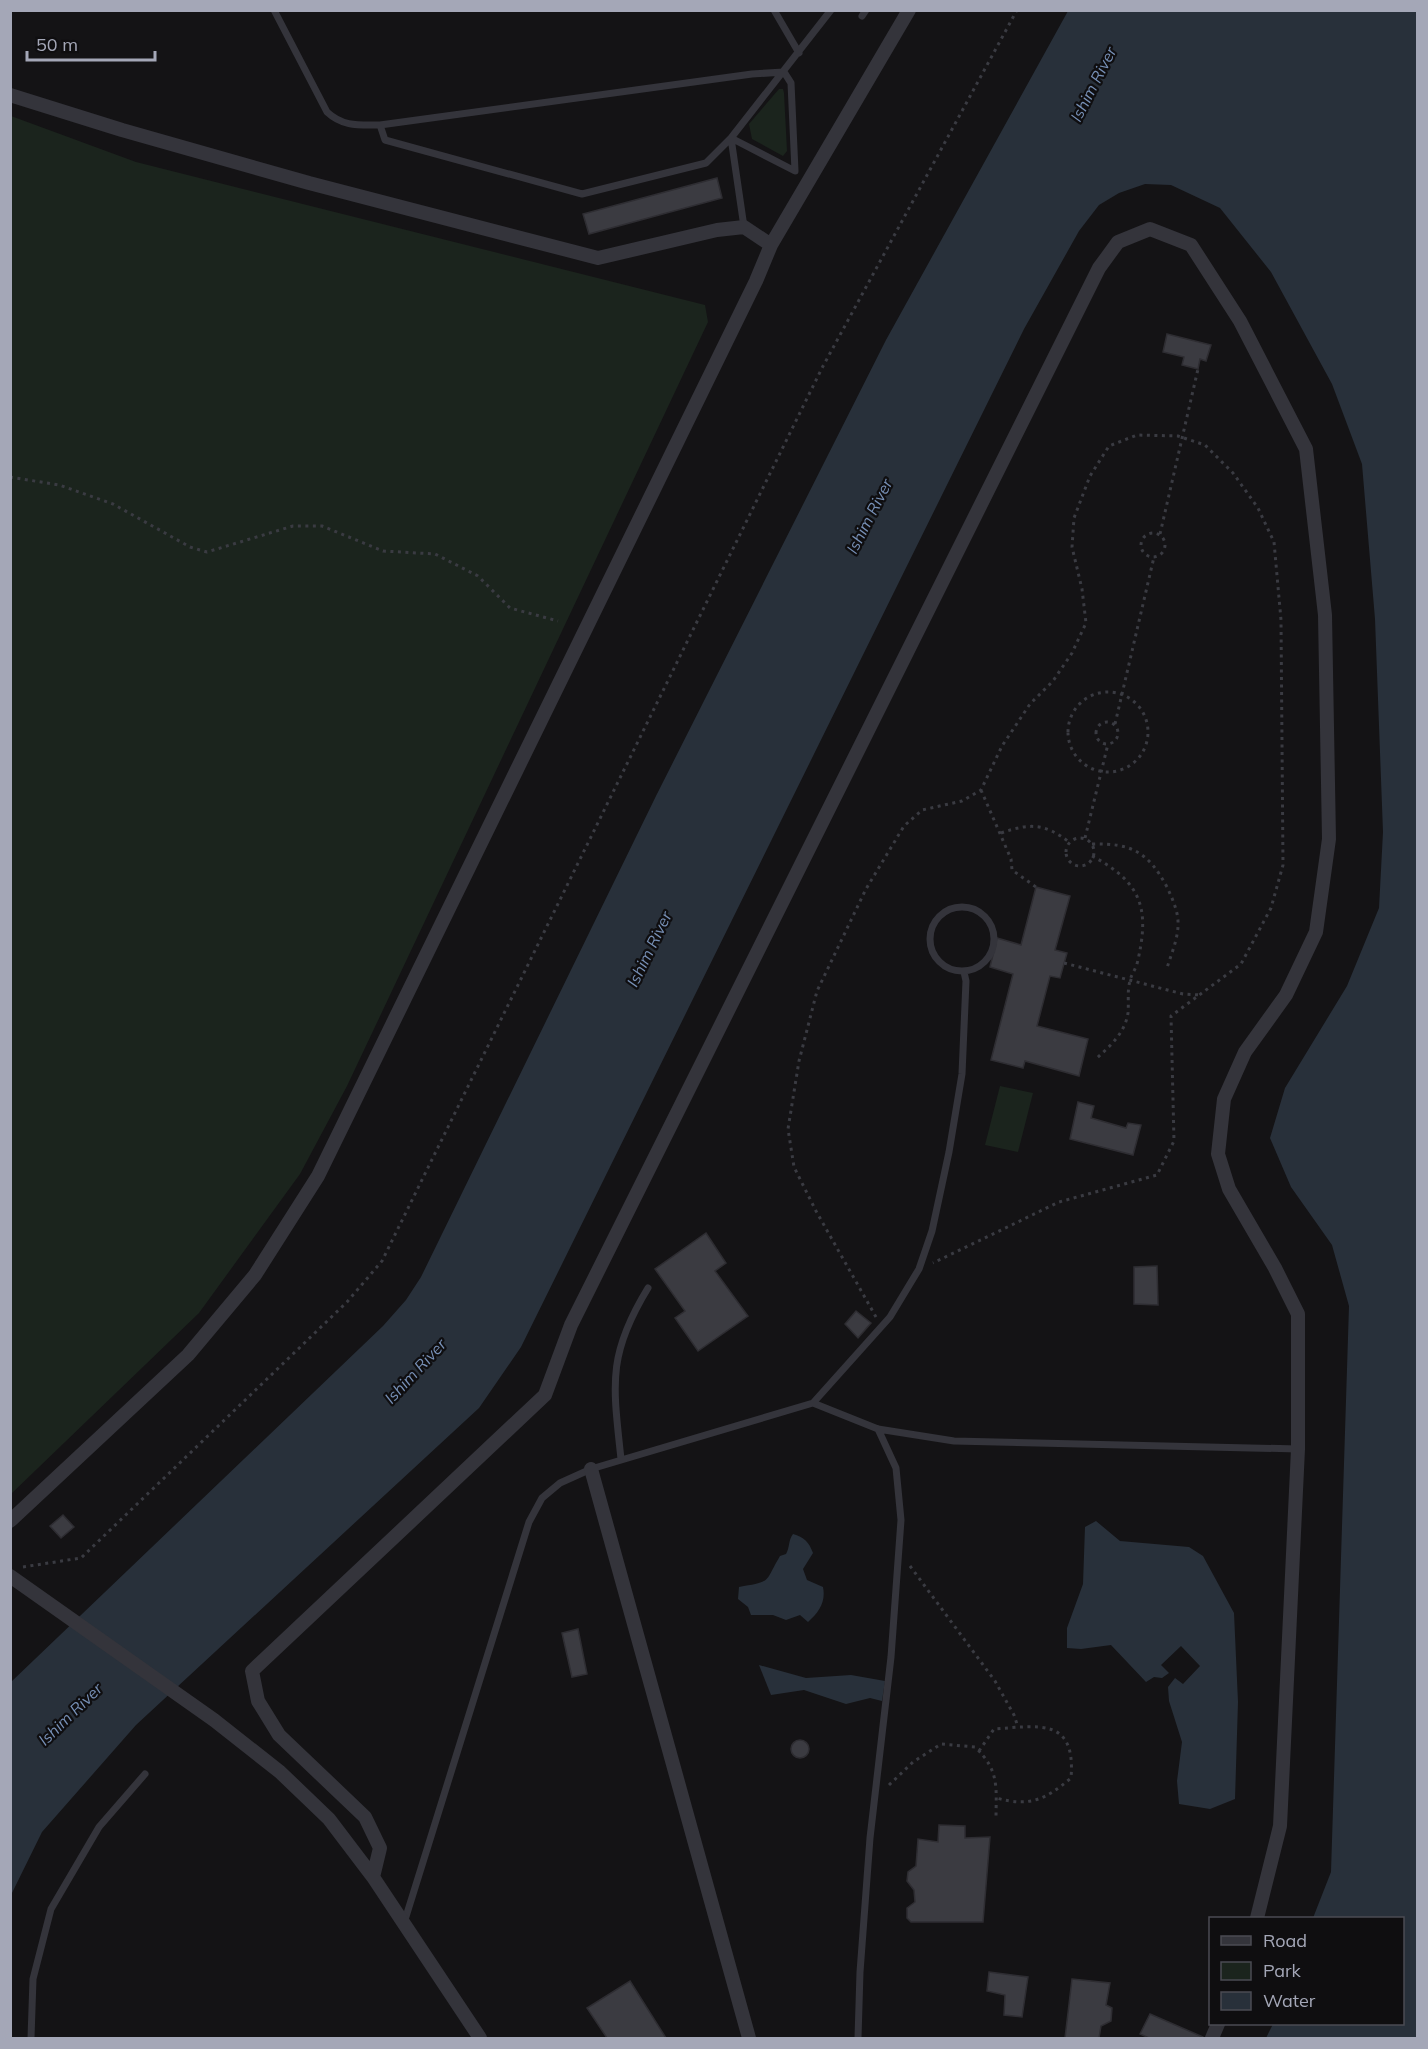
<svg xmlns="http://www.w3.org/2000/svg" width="1428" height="2049" font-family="Mulish,sans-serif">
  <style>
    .green { fill: #1b241d }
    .water { fill: #28303a }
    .building { fill: #3b3b41; stroke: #2e2d32; stroke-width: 1.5 }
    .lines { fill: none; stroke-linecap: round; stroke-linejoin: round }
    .path { stroke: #3a3b42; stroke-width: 3; stroke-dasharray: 3 4.5; stroke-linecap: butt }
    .service { stroke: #34343b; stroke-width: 7 }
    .minor { stroke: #34343b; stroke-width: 14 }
    .labels { text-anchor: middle; stroke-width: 4.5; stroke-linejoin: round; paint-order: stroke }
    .water-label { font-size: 16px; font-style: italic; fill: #7790b6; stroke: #0f0e10 }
  </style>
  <rect width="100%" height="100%" fill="#141315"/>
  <path class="green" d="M779 89H783L784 93 787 151 783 156 752 139 749 124Z
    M11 116 136 162 705 305 708 322 347 1086 300 1174 199 1313 11 1494Z
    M1000 1086 1033 1093 1018 1152 985 1145Z"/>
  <path class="water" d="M1068 11H1417V2038H1266L1273 2024H1402V1918H1313L1331 1872 1349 1306 1332 1245 1291 1187 1270 1138 1285 1088 1347 986 1379 908 1383 832 1375 619 1362 464 1332 384 1271 272 1220 208 1171 185 1145 184 1119 193 1099 205 1079 231 1024 329 521 1347 479 1408 136 1725 42 1832 11 1895V1682L383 1326 406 1300 421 1277 656 796 886 340Z
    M1096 1521 1120 1541 1189 1547 1203 1556 1234 1613 1238 1702 1235 1799 1210 1809 1179 1804 1177 1781 1182 1742 1169 1701 1168 1687 1175 1678 1183 1684 1200 1666 1181 1646 1161 1665 1169 1673 1162 1678 1154 1677 1146 1682 1111 1645 1081 1649 1067 1648V1628L1083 1584 1085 1527Z
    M793 1534C804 1537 809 1542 813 1553L803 1569 807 1580 823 1587C826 1602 819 1612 808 1622L800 1615 786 1620 773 1615H751L748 1607 738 1599 739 1587C773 1581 764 1583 780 1556L786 1554C790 1547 788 1541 793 1534Z
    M759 1665 806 1678 851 1675 885 1681 882 1701 870 1698 846 1704 804 1690 771 1695Z"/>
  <path class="building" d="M717 178 722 198 589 234 583 214Z
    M1167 334 1211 345 1206 361 1200 359 1198 369 1182 365 1184 357 1163 352Z
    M1036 887 1070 896 1055 950 1067 953 1060 978 1050 976 1037 1026 1088 1039 1079 1076 1025 1061 1023 1068 991 1060 1013 974 990 967 997 938 1021 945Z
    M1078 1102 1094 1106 1091 1118 1126 1128 1128 1123 1141 1125 1133 1155 1070 1139Z
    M706 1233 726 1263 715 1271 748 1316 698 1351 675 1318 685 1311 655 1269Z
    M1157 1266 1158 1305 1134 1304V1267Z
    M856 1311 871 1323 858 1338 845 1324Z
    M63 1515 74 1527 61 1538 50 1526Z
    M578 1629 587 1674 572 1677 562 1633Z
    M791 1749a9 9 0 1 1 18 0a9 9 0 1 1-18 0Z
    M939 1825 965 1826V1838L990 1837 983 1922H911L907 1918V1908L915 1902 914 1890 907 1881 908 1872 916 1866 918 1839 938 1842Z
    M989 1972 1028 1977 1022 2017 1004 2015 1005 1995 987 1991Z
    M1072 1979 1110 1983 1106 2005 1112 2008 1111 2021 1101 2026 1099 2038H1065Z
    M630 1981 666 2038H607L587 2008Z
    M1150 2014 1203 2037V2038H1149L1140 2034Z"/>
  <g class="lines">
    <path class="path" d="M10 477 59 485 113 504 190 547 207 552 293 526H322L383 551 435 554 478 576 510 608 558 621
      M1141 545a12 12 0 1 1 24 0a12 12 0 1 1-24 0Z
      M1160 534 1198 369
      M1068 732a40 40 0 1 1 80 0a40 40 0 1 1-80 0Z
      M1096 733a11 11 0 1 1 22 0a11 11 0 1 1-22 0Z
      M1115 724 1154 557
      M981 790 1011 859 1012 870 1036 887
      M1001 833C1030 823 1044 823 1069 842
      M1085 838 1108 744
      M1066 852a14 14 0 1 1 28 0a14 14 0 1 1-28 0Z
      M1092 844C1132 843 1148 852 1167 887 1173 900 1179 913 1178 927 1177 941 1171 955 1167 968
      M1092 856C1143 883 1150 910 1137 964 1135 970 1131 975 1130 981 1127 991 1129 1003 1128 1013 1125 1033 1110 1046 1097 1058
      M1064 963 1183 994 1202 995
      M876 1317 816 1211 794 1167 788 1129 799 1061 817 991 866 889 904 826 922 810 962 801 981 790 1002 746 1030 704 1053 681 1072 653 1086 623 1082 589 1072 547 1074 518 1090 476 1109 446 1137 435 1178 436 1205 445 1233 473 1258 508 1274 542 1281 620 1283 865 1271 908 1241 964 1171 1016 1174 1141 1157 1175 1059 1202 933 1263
      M910 1566 995 1681 1014 1715 1018 1727
      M23 1567 81 1558 347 1302 382 1261 822 368 1017 10
      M979 1751 994 1729C1039 1726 1076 1717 1071 1778 1045 1800 1030 1807 996 1798
      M889 1785 913 1762 941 1744 975 1747C1000 1771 996 1787 996 1820"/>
    <path class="service" d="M274 10 327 112C343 127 359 125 380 125L752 74 784 72 791 83 795 171 731 138 744 227
      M774 10 799 53
      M862 16 866 10
      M380 125 385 140 582 194 706 163 731 138 831 10
      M930 939a32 32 0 1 1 64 0a32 32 0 1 1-64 0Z
      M813 1403 890 1317 919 1269 932 1231 949 1152 962 1074 966 981 964 972
      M621 1459C613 1384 607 1355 648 1288
      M404 1923 529 1522 542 1498 560 1483 591 1469 813 1403 878 1429 954 1441 1298 1449
      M31 2038 33 1979 51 1909 99 1827 145 1774
      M858 2038 860 1972 870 1838 891 1657 901 1520 896 1468 878 1429"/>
    <path class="minor" d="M10 95 122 130 309 183 598 258 717 230 744 227 771 245 756 281 318 1176 255 1275 188 1355 10 1521
      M771 245 909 10
      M591 1469 749 2038
      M10 1576 214 1720 280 1772 329 1819 373 1877 480 2038
      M373 1877 380 1848 365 1817 279 1735 258 1701 252 1671 545 1395 571 1325 1099 268 1118 242 1150 229 1191 245 1240 321 1306 449 1325 615 1329 839 1316 932 1286 995 1245 1052 1224 1099 1218 1154 1229 1189 1275 1268 1298 1314V1449L1280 1826 1257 1918
      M1212 2038 1218 2024"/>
  </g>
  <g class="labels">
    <g class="water-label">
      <text transform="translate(1093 84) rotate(-63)" y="6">Ishim River</text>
      <text transform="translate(869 516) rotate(-63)" y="6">Ishim River</text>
      <text transform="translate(649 949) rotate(-64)" y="6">Ishim River</text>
      <text transform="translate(415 1371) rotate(-47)" y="6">Ishim River</text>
      <text transform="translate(70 1714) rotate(-44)" y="6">Ishim River</text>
    </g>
  </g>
  <rect width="1428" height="2049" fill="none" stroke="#a4a7b7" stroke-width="24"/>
  <rect x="1209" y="1917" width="195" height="108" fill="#0f0e10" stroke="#4b4b53" stroke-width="1.5"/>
  <rect x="1221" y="1936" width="30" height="9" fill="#34343b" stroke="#4b4b53" stroke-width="1.5"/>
  <text x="1263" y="1947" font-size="18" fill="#a4a7b7">Road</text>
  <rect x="1221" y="1962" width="30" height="18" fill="#1b241d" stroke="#4b4b53" stroke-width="1.5"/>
  <text x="1263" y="1977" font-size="18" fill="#a4a7b7">Park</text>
  <rect x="1221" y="1992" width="30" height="18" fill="#28303a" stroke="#4b4b53" stroke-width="1.5"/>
  <text x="1263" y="2007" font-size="18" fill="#a4a7b7">Water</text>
  <path d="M27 51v9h128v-9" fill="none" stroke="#a4a7b7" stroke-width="3"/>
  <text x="36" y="51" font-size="18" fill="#a4a7b7" stroke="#0f0e10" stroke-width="4.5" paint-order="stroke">50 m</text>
</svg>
